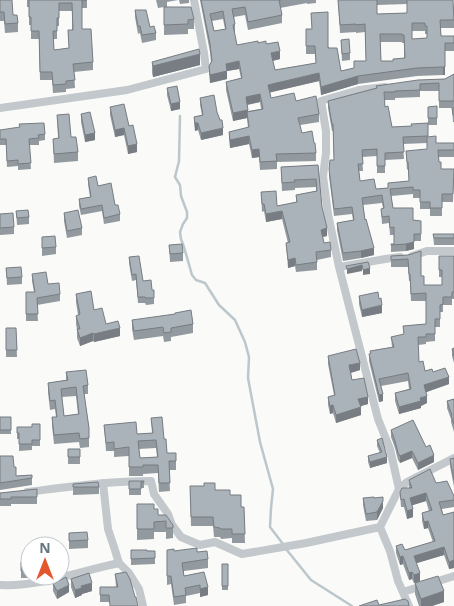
<svg xmlns="http://www.w3.org/2000/svg" width="454" height="606" font-family="'Noto Sans',sans-serif">
  <style>
    .lines { fill: none; stroke-linecap: round; stroke-linejoin: round }
    .stream { stroke: #bbc7cb; stroke-width: 2.5 }
    .minor { stroke: #c3c8cc; stroke-width: 8 }
    .wall { fill: #929a9f; fill-rule: evenodd }
    .shaded-wall { fill: #777d82 }
    .building { fill: #aab3b9; stroke: #777d82; fill-rule: evenodd }
  </style>
  <rect width="100%" height="100%" fill="#fafaf8"/>
  <g class="lines">
    <path class="stream" d="M180 116 179 161 175 177 180 185 181 196 187 212V218L183 224 180 232 181 239 184 247 192 275 196 280 205 283 219 305 235 320 245 342 249 357 248 378 260 442 273 489 271 508 270 527 283 544
      M286 549 311 580 352 606"/>
    <path class="minor" d="M385 87 359 90 321 101 326 131V153L323 176 328 214 339 267C360 264 380 259 400 257
      M0 108 127 90 206 69 204 53 194 0
      M412 256 427 251H454
      M339 267 378 419 390 449 399 489
      M103 483 108 529 114 547 119 563 129 573 139 589 143 606
      M27 492C68 487 109 481 151 481L154 494 168 514 172 525 181 537 200 545 215 542 242 554 306 543 380 527 399 489 407 482 454 458
      M380 527 390 551 398 581 409 606
      M0 585C41 587 80 571 119 563
      M403 592 454 576"/>
  </g>
  <path class="wall" d="M0 0 13 15 18 23V32L5 33 4 21H0Z
    M27 0H87V8H82V29L93 62V70L74 72 75 88 66 89V92L53 93 52 80H40L39 39H31V25H29V7H27ZM59 11H72V30H68L69 48 54 50V39H57V26H59Z
    M156 0H178L167 2V7H165L194 19V29H188V34L164 35V7L158 8Z
    M179 0H189V3L180 4Z
    M200 0H316V3L307 4V3L280 8 282 15V23L248 30 245 15 234 17 235 24V32H234L237 45 258 43 266 44 280 59 273 61 275 70 316 63 315 54H306V29H312L311 13 341 71 354 68 366 61 365 32 356 33V32L340 33 338 0H453V11H454V28H441V36H454V51H445V75H443L417 76 358 84 321 95 319 81 270 92 271 98 296 101 319 114V122L300 125 302 133 316 153V161L277 162V169L260 170 259 157 252 158 249 144 230 148 229 140V132L248 128 247 118 233 121 226 90V82L241 78 239 69 227 71V79L210 83 209 74V66L211 62 210 52ZM407 4V13L377 14V5ZM223 19 225 29 214 31 212 21ZM412 31H425V34H427V38L412 39ZM380 42H402V43H404V58L393 61H381ZM260 102 261 109 248 111 247 105Z
    M135 10 150 27 156 33V40L142 43 140 33 138 34 135 17Z
    M341 40 350 53V60L342 61Z
    M152 62 200 65 153 77 152 73Z
    M454 74V108H439V91H420V97L395 98V100H384L385 107 392 127 412 126 428 123V137L436 143H454V157H438L439 162 441 169H454L453 202H442V216H430V209H420V198H413V194L391 196 393 208 413 220 421 221V241H414V249L406 251 391 252V244H394V235H390L389 223 382 224 381 209 383 208 382 203 363 205 365 220 374 255 361 258 343 261 337 230V223L353 220 352 214 334 216 329 176V169L334 160 333 131H332L328 108V101L376 88V86L445 79ZM427 143V150L406 151 407 170 408 169 409 181 388 183V188L376 189 360 181 359 171H363L362 157 377 156V173H385V160L404 159 403 144Z
    M167 88 180 109 171 111 167 95Z
    M200 98 223 135 201 140 198 130 195 131 194 124V117L202 115 200 105Z
    M437 106V125H428V107Z
    M110 107 129 126 137 152 128 154 124 135 115 137 110 115Z
    M452 108H454V122H453Z
    M81 114 95 140 85 142 81 122Z
    M57 115 71 137 78 152V161L54 163 53 139 58 138Z
    M0 130 45 134V140L39 141V145H29L31 169 18 170V166L7 167 6 145H0Z
    M318 165 322 207 327 236 323 237 324 243 331 250V257L317 260V270L296 272 295 266 288 268 286 243H288L282 219 266 222 264 211 262 212 261 192 277 206 296 202V195L316 191V187L295 188V190L282 191 281 167Z
    M88 178 98 186 115 205 120 214V221L104 224 102 211 81 215 79 206V199L90 197 88 184Z
    M16 211 29 217V224L17 225Z
    M64 213 82 228V235L67 238 64 221Z
    M0 214 14 227V234L0 235Z
    M433 234H454V245H434Z
    M42 237 56 247V254L42 256Z
    M169 245 183 253V261L170 262Z
    M408 255 421 276 424 285H442V277H439V256H454V299H452V305H443V312H440V327H435V341L426 342V344L418 345 419 362 425 371 433 372 449 384 426 392 427 403 421 406V408L399 414 395 401V393L409 389 408 381 381 386 383 401 379 402 369 361V354H370V351L392 347 391 337 404 335 403 326 426 324V301H411L410 281H409L408 267H391V256Z
    M129 257 143 281 152 290 154 298V304L146 305 145 303H138L136 280 132 281 129 263Z
    M6 268 22 277V284L7 285Z
    M32 274 60 294V301L37 305 38 321H26V292H34L32 281Z
    M76 294 94 310 106 324 120 336 94 342 93 341 80 346 77 338V329L76 324V316L78 315 76 302Z
    M359 296 382 313 362 317 359 304Z
    M132 320 193 324V333L171 337V341L164 342 163 336 134 340 132 329Z
    M6 328H16L17 357H6Z
    M454 348V363L452 356V349Z
    M328 356 360 370 351 373 352 380 368 404 360 406 361 415 336 423 333 413 330 414 328 405V397L334 395 328 364Z
    M66 372 88 385V394H84L89 428V447L80 448 79 442 54 444 52 426V417H56L55 409 50 410 48 392V383L66 380ZM76 396 78 414 64 416 62 397Z
    M454 399V432L451 422V419L447 408V401Z
    M0 417H11V434H0Z
    M151 418 164 439 167 453H176V470H169L170 491 159 492 158 473 143 474V476H129V456L114 457V451H106L104 425 137 434 152 433ZM156 448 157 457 140 458 139 449Z
    M40 424V446H32V450L19 451V439H17V427H32Z
    M391 430 434 462 418 470 412 458 400 463 398 460 395 448 391 437Z
    M377 440 387 463 370 468 368 462V456L380 453 377 446Z
    M68 449H80V464H68Z
    M0 456 14 467 16 476 32 475V485L0 490Z
    M454 458V487L450 466V459Z
    M409 480 436 483 454 496V507L442 509 443 515 454 512V568L449 569 444 555 416 563 420 581 414 583 412 579 409 580 403 564 400 565 396 553V546L405 550 433 542 428 528 424 529 422 521V513L429 511 426 501 412 505 413 517 407 519 404 507H401L400 492 409 488Z
    M129 481H144V488H141V495H129Z
    M73 484 99 487V494L73 495Z
    M190 486 215 490 230 495 241 507H244L245 543H232V538L221 539 220 537H214L213 526H191Z
    M37 489V504H11V506H0V493Z
    M363 498H374L383 508 377 520 366 521 363 505Z
    M137 504 154 509 158 515 173 525V538L166 539V532H154V539L137 540Z
    M69 533 88 540V548L69 549Z
    M131 550 155 551V564L131 565Z
    M167 550 174 551 197 552 208 559V568L184 571V576L204 572 208 595 200 597V593L186 596V603L174 605 171 584 167 585Z
    M21 562H30V576H31V578H21Z
    M222 564H228V590H222Z
    M126 572 109 602H100V587H116L115 574Z
    M71 579 92 591 82 594V595L75 598 71 587Z
    M415 583 444 602 432 606H419L415 594Z
    M53 584 69 592 57 599 53 591Z"/>
  <path class="shaded-wall" d="M280 51V59L271 61V53Z
    M445 51V75H443V67Z
    M200 54V65L153 77V66Z
    M239 61V69L227 71V79L210 83V75L226 64Z
    M319 73V81L268 93V85Z
    M358 76V84L321 95V87Z
    M260 94V102L246 105V97Z
    M180 102V109L171 111V104Z
    M248 110V118L247 112V118L233 121V113Z
    M195 123H198V130L195 131Z
    M124 128V135L115 137V130Z
    M223 128V135L201 140V133Z
    M95 133V140L85 142V135Z
    M249 136V144L230 148V140Z
    M137 144V152L128 154V146Z
    M259 149V157L252 158V150Z
    M282 211V219L266 222V214Z
    M327 228V236L321 237V230Z
    M414 242V249L406 251V244Z
    M374 248V255L361 258V251Z
    M295 258V266L288 268V260Z
    M362 265V271L347 274V269Z
    M370 268V274L363 275V270Z
    M382 305V313L362 317V310Z
    M120 328V336L94 342V334Z
    M93 333V341L80 346V338Z
    M360 363V370L349 373V365Z
    M449 377V384L424 393V385Z
    M383 394V401L379 402V395Z
    M427 396V403L421 406V408L399 414V407Z
    M368 397V404L358 407V399Z
    M333 405V413L330 414V406Z
    M361 407V415L336 423V415Z
    M412 451V458L400 463V456Z
    M434 455V462L418 470V463Z
    M387 457V463L370 468V462Z
    M426 493V501L410 506V498Z
    M383 501V508L377 520V512Z
    M413 509V517L407 519V511Z
    M428 521V528L424 529V522Z
    M444 547V555L414 564V556Z
    M403 556V564L400 565V557Z
    M454 560V568L449 569V562Z
    M412 572V579L409 580V573Z
    M420 573V581L414 583V575Z
    M92 583V591L82 594V595L75 598V590L81 586Z
    M69 585V592L57 599V591Z
    M208 587V595L200 597V589Z
    M444 591V602L432 606H421V599Z"/>
  <path class="building" d="M0 0H12L13 15H17L18 23 5 24 4 12H0Z
    M29 0H87H82V29H91L93 62 73 64 75 80 66 81V84L53 85 52 72H40L39 31H31V17H29ZM59 3H72L73 30H68L69 48 54 50 53 31H57V18H59Z
    M201 0H281H279L282 15 248 22 245 7 232 9 235 24 233 25 237 45 258 41V43L266 41V44L278 42 280 51 271 53 275 70 316 63 315 46H306V29H312L311 13 328 12V48H337L341 71 354 68V61H366L365 24 356 25V24L340 25 338 0H377V14L407 13V0H453L454 20H440L441 36H454V43H445V67H443L417 68 358 76 321 87 319 73 268 85 271 98 294 93 296 101 316 96 319 114 298 118 302 133 312 131 314 143H315L316 153 276 154 277 161 260 162 259 149 252 150 249 136 230 140 229 132 249 127 247 112 263 109 260 94 246 97 248 110 233 113 226 82 242 78 239 61 226 64 227 71 210 75 209 66 212 61 210 44ZM223 11 226 29 214 31 210 14ZM412 23H425V26H427V38L412 39ZM380 34H402V35H404L405 58 393 59V61H381Z
    M164 7H191L194 19 188 20V24L164 25Z
    M135 10H146L150 27 154 26 156 33 142 35 140 26H138Z
    M349 39 350 53 342 54 341 40Z
    M199 49 200 54 153 66 152 62Z
    M454 74V101H439V83L420 84V90L395 91V92H384L385 107 388 106 392 127 412 126 411 124 428 123V136L403 137 404 152 385 153V166H377V149L362 150 363 164H358L360 181 374 179 376 189 388 188V183L409 181 408 162H407L406 151 427 149V137L436 136V143H454V150H438L439 162H441V169H454L453 194H442V208H430V202H420V190H413V187L390 189 393 208H413V220L421 221V234H414V242L406 244 391 245V244H394V227L390 228 389 216 382 217 381 209 384 208 382 195 362 198 365 220 366 219 374 248 361 251 343 253 337 223 354 220 352 207 334 209 329 169 330 160H334L333 124H332L328 101 377 88 376 86 418 80 445 79Z
    M177 86 180 102 171 104 167 88Z
    M214 95 217 112 220 120H222L223 128 201 133 198 123H195L194 117 203 115 200 98Z
    M124 104 129 126 133 125 137 144 128 146 124 128 115 130 110 107Z
    M437 106V118H428V107Z
    M452 108H454V115H453Z
    M90 112 95 133 85 135 81 114Z
    M69 114 71 137H76L78 152 54 154 53 139 59 138 57 115Z
    M44 123 45 134 38 135 39 138 29 139 31 163 18 164V160L7 161 6 139H0V130L20 127 19 124Z
    M318 165 322 207 327 228 321 230 324 243 330 242 331 250 316 252 317 262 296 265 295 258 288 260 286 243 290 242 282 211 266 214 264 204H262L261 192 276 191 277 206 297 202 296 195 317 191 316 179 294 180 295 182 282 183 281 167Z
    M96 176 98 186 111 183 115 205H118L120 214 104 218 102 205 81 209 79 199 91 197 88 178Z
    M28 210 29 217 17 218 16 211Z
    M78 210 82 228 67 231 64 213Z
    M13 213 14 227 0 228V214Z
    M433 234H454V238H434Z
    M55 236 56 247 42 248V237Z
    M182 244 183 253 170 254 169 245Z
    M421 251V276H424V285H442V270H439V256H454V292H452V297H443V304L440 305V319H435V334H426V337H418L419 362 423 361 425 371 432 369 433 372 445 368 449 377 424 385 427 396 420 398 421 401 399 407 395 393 411 389 408 373 379 379 383 394 379 395 369 354 371 353 370 351 394 347 391 337 404 334 403 326 426 324V293L411 294 410 274H409L408 259 391 260V256L408 255Z
    M139 256 143 281 151 280 152 290H154V298H146L145 297H138L136 274 132 275 129 257Z
    M368 262 370 268 363 270 362 265 347 269 346 266Z
    M21 267 22 277 7 278 6 268Z
    M46 272 48 284 59 283 60 294 37 298 38 314H26V292H35L32 274Z
    M91 291 94 310 102 308 106 324 118 321 120 328 94 334 93 333 80 338 77 329H80L76 316 80 314 76 294Z
    M378 292 379 299 381 298 382 305 362 310 359 296Z
    M191 310 193 324 171 328V332L164 333 163 327 134 331 132 320 175 314V313Z
    M6 328H16L17 350H6Z
    M454 348V356L452 349Z
    M356 349 360 363 349 365 352 380 364 378 368 397 358 399 361 407 336 415 333 405 330 406 328 397 335 395 328 356Z
    M86 370 88 385 83 386 89 428V438L80 439 79 433 54 435 52 417H57L55 400 50 401 48 383 68 380 66 372ZM76 387 79 414 64 416 61 389Z
    M454 399V424L451 415H452L447 401Z
    M0 417H11V430H0Z
    M162 417 164 439H166L167 453H176V461H169L170 483H159L158 465H143V467H129V447L114 449V442L106 443 104 425 136 422 137 434 153 433 151 418ZM156 440 158 457 140 458 138 441Z
    M413 420 426 447 430 445 434 455 418 463 412 451 400 456 398 453 395 441 391 430Z
    M32 424H40V440H32V444H19V433H17V427H32Z
    M382 438 387 457 370 462 368 456 382 452 377 440Z
    M68 449H80V457H68Z
    M0 456H13L14 467H16V476L32 475V478L0 483Z
    M454 458V480L450 459Z
    M430 469 436 483 447 481 454 496V500L439 502 443 515 454 512V560L449 562 444 547 414 556 420 573 414 575 412 572 409 573 403 556 400 557 396 546 402 544 405 550 435 541 428 521 424 522 422 513 432 510 426 493 410 498 413 509 407 511 404 499 401 500 400 492 402 488H412L409 480Z
    M129 481H144V482H141V489H129Z
    M98 482 99 487H73V484Z
    M204 483H215V490H230V495H241V507H244L245 534H232V529H221L220 528 214 527 213 517H191L190 486H204Z
    M37 489V497H11V499H0V493Z
    M374 497V498L383 497V501L377 512 366 514 363 498Z
    M137 504H154V509H158V515H166L173 525V528H166V521L154 522V529H137Z
    M87 532 88 540 69 541V533Z
    M197 548V552L207 551 208 559 182 563 184 576 204 572 208 587 200 589V585L185 588 186 595 174 597 171 576H167V550L174 549V551Z
    M131 550H147V551H155V558L131 559Z
    M21 562H30V571H21Z
    M222 564H228V586H222Z
    M126 572 130 579 135 597H136L138 606H110L109 595H100V587H118L115 574Z
    M89 573 92 583 81 586 82 588 75 590 71 579Z
    M438 576 444 591 421 599 415 583Z
    M66 577 69 585 57 591 53 584Z
    M405 599 408 601 409 606H359L377 600 379 605Z"/>
  <g transform="translate(45 561)"><circle r="24" fill="#ffffff" stroke="#c1c8cd"/>
  <path d="M0-4L9 19L0 12L-9 19Z" fill="#e4572e"/>
  <text y="-8" font-size="14" font-weight="bold" text-anchor="middle" fill="#657683">N</text>
  </g>
</svg>
